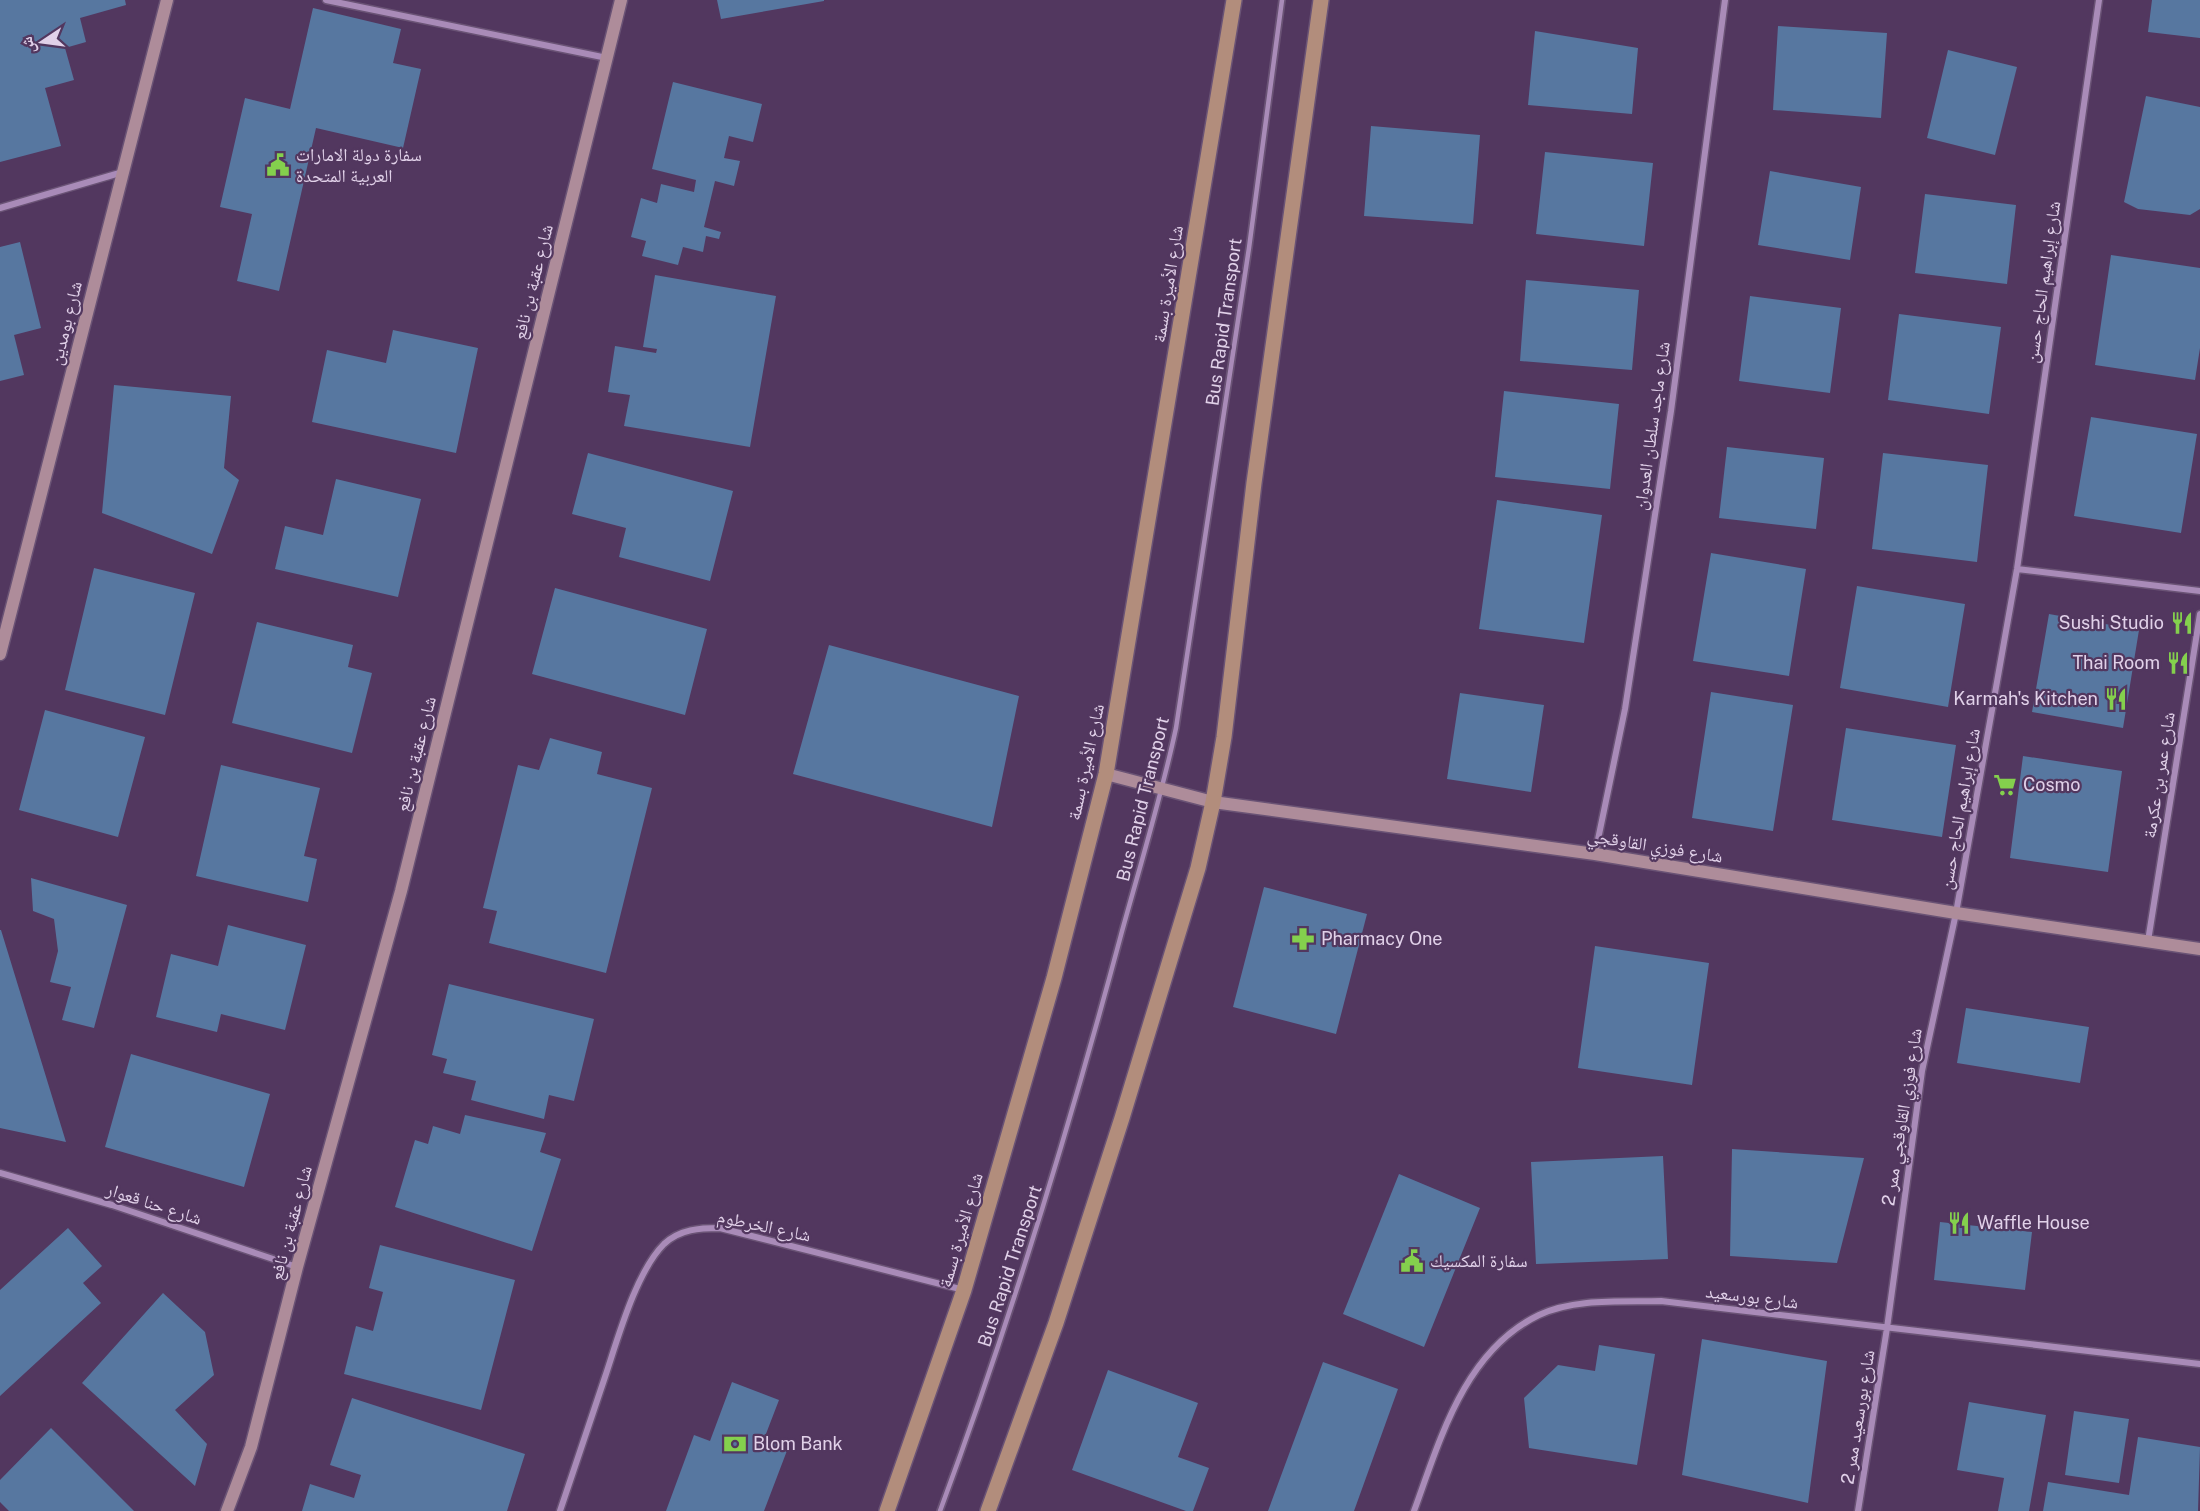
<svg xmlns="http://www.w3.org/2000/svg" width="2200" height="1511" font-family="'Public Sans','Noto Naskh Arabic',sans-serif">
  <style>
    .building { fill: #5777a0 }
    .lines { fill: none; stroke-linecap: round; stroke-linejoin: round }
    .lane-casing { stroke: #6a5375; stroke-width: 8 }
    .street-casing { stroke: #6a5375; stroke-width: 9 }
    .secondary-casing { stroke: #6a5375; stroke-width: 15 }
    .primary-casing { stroke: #6a5375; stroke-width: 18 }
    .lane { stroke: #a98bb8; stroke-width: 4.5 }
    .street { stroke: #a98bb8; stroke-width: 6 }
    .secondary { stroke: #ae8c9a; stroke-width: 12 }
    .primary { stroke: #b28d7c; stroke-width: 15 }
    .labels { text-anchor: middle; stroke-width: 4.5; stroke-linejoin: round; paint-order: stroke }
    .poi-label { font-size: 18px; fill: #e1d1e9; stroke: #52375f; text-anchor: start }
    .street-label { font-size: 18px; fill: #e1d1e9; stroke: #52375f }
  </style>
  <rect width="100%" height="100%" fill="#52375f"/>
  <path class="building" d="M0 0H125L126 5 80 18 86 42 65 48 74 80 45 88 61 146 0 162Z
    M717 0H824V1L721 19Z
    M2152 0H2200V38L2148 32Z
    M313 8 401 29 393 63 421 69 403 148 316 128 279 291 237 281 252 214 220 207 245 98 290 109Z
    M1778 26 1887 33 1881 118 1773 110Z
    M1535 31 1638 48 1632 114 1528 105Z
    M1948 50 2017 67 1995 155 1927 138Z
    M673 82 762 104 753 142 729 136 724 158 740 161 734 186 715 181 704 227 721 232 719 239 706 236 703 252 683 247 678 265 642 256 646 241 631 237 641 198 657 203 661 184 694 192 696 180 652 169Z
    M2146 96 2200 107V209L2190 215 2138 209 2124 202Z
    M1371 126 1480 135 1473 224 1364 216Z
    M1545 152 1653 163 1644 246 1536 234Z
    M1770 171 1861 187 1850 260 1758 245Z
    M1925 194 2016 205 2007 284 1915 273Z
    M20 242 41 328 14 335 24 375 0 381V247Z
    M2111 255 2200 268V348L2195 380 2095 365Z
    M655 275 776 296 750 447 624 426 630 395 608 392 615 346 656 353 657 349 643 347Z
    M1526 280 1639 290 1632 370 1520 361Z
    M1750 296 1841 308 1830 393 1739 381Z
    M1899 314 2001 327 1989 414 1888 400Z
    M393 330 478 348 456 453 312 422 327 350 386 363Z
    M114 385 231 396 224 468 239 480 212 554 102 513Z
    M1504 391 1619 404 1610 489 1495 477Z
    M2091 417 2197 434 2181 533 2074 516Z
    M1727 447 1824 458 1816 529 1719 518Z
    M588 453 733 491 710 581 619 557 626 528 572 514Z
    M1883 453 1988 465 1977 562 1872 549Z
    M336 479 421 499 398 597 275 569 285 526 323 535Z
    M1497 500 1602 515 1584 643 1479 629Z
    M1711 553 1806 569 1789 676 1693 661Z
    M94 568 195 593 165 715 65 690Z
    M1857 586 1965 604 1948 707 1840 688Z
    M555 588 707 629 685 715 532 674Z
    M2049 614 2139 630 2123 728 2032 712Z
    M257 622 353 645 348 667 372 673 352 753 232 723Z
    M829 645 1019 696 992 827 793 774Z
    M1711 692 1793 705 1773 831 1692 818Z
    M1460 693 1544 705 1531 792 1447 779Z
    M45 710 145 737 118 837 19 810Z
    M1846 728 1956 745 1942 837 1832 820Z
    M550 738 602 752 597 774 652 788 606 973 489 943 497 911 483 908 518 765 539 770Z
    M2023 756 2122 771 2108 872 2010 858Z
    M221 765 320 788 304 856 317 859 308 902 196 876Z
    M31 878 127 905 94 1028 62 1020 71 987 50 982 58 951 54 919 33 911Z
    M1264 887 1367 914 1336 1034 1233 1007Z
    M228 925 306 945 285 1030 221 1014 217 1032 156 1017 171 954 218 966Z
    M0 930H1L66 1142 0 1128Z
    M1595 946 1709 963 1692 1085 1578 1068Z
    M449 984 594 1019 574 1101 549 1095 544 1119 471 1100 476 1081 443 1073 447 1059 432 1055Z
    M1966 1008 2089 1027 2080 1083 1957 1063Z
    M131 1054 270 1094 244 1187 105 1147Z
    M465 1115 546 1133 540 1152 561 1159 532 1251 395 1207 415 1140 428 1144 433 1126 460 1134Z
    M1732 1149 1864 1158 1837 1263 1730 1256Z
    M1663 1156 1668 1259 1536 1264 1531 1162Z
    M1399 1174 1480 1208 1424 1347 1343 1314Z
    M1940 1222 2032 1232 2025 1290 1934 1280Z
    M68 1228 102 1266 83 1283 101 1303 0 1396V1290Z
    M380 1245 515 1280 481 1410 344 1374 356 1326 373 1331 383 1292 369 1288Z
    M163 1293 205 1332 214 1375 175 1410 207 1444 195 1486 82 1383Z
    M1702 1339 1827 1361 1808 1503 1682 1475Z
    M1599 1345 1655 1354 1637 1465 1529 1448 1524 1398 1558 1365 1595 1371Z
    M1323 1362 1398 1389 1354 1511H1268Z
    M1108 1370 1198 1403 1178 1457 1209 1468 1193 1511H1186L1072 1470Z
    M732 1382 779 1400 764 1439 788 1448 764 1511H666L694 1435 710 1441Z
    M352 1398 525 1454 507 1511H302L310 1484 354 1498 361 1475 330 1465Z
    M1969 1402 2046 1415 2029 1511H1998L2004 1478 1957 1470Z
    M2074 1411 2129 1419 2119 1483 2065 1475Z
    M51 1428 134 1511H9L0 1502V1480Z
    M2138 1437 2200 1447 2198 1511H2043L2048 1482 2129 1495Z"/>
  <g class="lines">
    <g class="lane-casing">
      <path id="lane" d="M940 1511C1010 1322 1069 1129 1121 935 1140 866 1161 798 1176 728L1249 248 1282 0"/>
    </g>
    <g class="street-casing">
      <path id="street" d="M326 0 607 58
        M0 208 123 172
        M2017 569 2200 591
        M1595 854 1625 709 1671 411 1725 0
        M2148 941 2200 614
        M0 1173 112 1205 297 1267
        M560 1511C575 1466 590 1421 605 1377 618 1338 636 1272 664 1244 680 1229 700 1228 720 1228L964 1290
        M1414 1511C1440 1440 1464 1351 1539 1315 1575 1298 1622 1302 1661 1301L2200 1364
        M1858 1511 1887 1328 1922 1071 1956 913 2017 569 2099 0"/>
    </g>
    <g class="secondary-casing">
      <path id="secondary" d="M0 654 167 0
        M1106 774 1213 802 1595 854 1956 913 2200 949
        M227 1511 251 1447 297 1267 401 891 621 0"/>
    </g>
    <g class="primary-casing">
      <path id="primary" d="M887 1511 964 1290 1054 978 1106 774 1234 0
        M988 1511 1056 1323 1122 1118 1198 868 1213 802 1224 737 1254 483 1321 0"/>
    </g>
    <use href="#lane" class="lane"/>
    <use href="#street" class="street"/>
    <use href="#secondary" class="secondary"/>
    <use href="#primary" class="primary"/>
  </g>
  <defs>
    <g id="civic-bare" transform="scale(1.8)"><path d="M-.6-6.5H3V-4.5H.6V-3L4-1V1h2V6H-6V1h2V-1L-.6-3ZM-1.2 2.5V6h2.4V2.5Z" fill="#84d04d" stroke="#52375f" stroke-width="2.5" paint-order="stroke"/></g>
    <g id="restaurant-bare" transform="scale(1.8)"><path d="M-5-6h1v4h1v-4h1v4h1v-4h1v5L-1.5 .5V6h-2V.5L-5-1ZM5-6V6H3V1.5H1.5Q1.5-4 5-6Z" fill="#84d04d" stroke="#52375f" stroke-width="2.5" paint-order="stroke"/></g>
    <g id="supermarket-bare" transform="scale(1.8)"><path d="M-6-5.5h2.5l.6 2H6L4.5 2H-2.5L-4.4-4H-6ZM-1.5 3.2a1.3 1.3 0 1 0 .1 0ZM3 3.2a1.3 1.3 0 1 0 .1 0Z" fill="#84d04d" stroke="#52375f" stroke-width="2.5" paint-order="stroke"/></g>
    <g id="pharmacy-bare" transform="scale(1.8)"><path d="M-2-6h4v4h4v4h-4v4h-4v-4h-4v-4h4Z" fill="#84d04d" stroke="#52375f" stroke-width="2.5" paint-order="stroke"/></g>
    <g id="bank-bare" transform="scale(1.8)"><path d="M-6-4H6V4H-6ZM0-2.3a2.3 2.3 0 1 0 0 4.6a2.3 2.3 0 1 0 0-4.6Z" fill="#84d04d" stroke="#52375f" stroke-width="2.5" paint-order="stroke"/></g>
  </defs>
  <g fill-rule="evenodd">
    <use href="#civic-bare" x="278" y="165"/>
    <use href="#restaurant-bare" x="2182" y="623"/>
    <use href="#restaurant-bare" x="2178" y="663"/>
    <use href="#restaurant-bare" x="2116" y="699"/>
    <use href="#supermarket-bare" x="2005" y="785"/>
    <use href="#pharmacy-bare" x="1303" y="939"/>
    <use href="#restaurant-bare" x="1959" y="1223"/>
    <use href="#civic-bare" x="1412" y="1261"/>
    <use href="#bank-bare" x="735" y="1444"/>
  </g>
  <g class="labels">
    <g class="poi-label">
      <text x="296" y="161">سفارة دولة الامارات<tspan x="296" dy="21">العربية المتحدة</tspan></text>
      <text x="2164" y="629" text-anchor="end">Sushi Studio</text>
      <text x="2160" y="669" text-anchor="end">Thai Room</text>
      <text x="2098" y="705" text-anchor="end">Karmah's Kitchen</text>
      <text x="2023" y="791">Cosmo</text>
      <text x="1321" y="945">Pharmacy One</text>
      <text x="1977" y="1229">Waffle House</text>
      <text x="1430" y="1267">سفارة المكسيك</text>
      <text x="753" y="1450">Blom Bank</text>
    </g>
    <g class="street-label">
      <text transform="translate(533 282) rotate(-76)" y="6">شارع عقبة بن نافع</text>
      <text transform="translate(2043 282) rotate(-82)" y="6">شارع إبراهيم الحاج حسن</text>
      <text transform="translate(1168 284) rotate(-81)" y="6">شارع الأميرة بسمة</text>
      <text transform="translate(1224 322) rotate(-82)" y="6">Bus Rapid Transport</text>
      <text transform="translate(66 323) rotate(-76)" y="6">شارع بومدين</text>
      <text transform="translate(1652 426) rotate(-82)" y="6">شارع ماجد سلطان العدوان</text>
      <text transform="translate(416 754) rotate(-76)" y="6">شارع عقبة بن نافع</text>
      <text transform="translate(1086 762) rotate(-78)" y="6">شارع الأميرة بسمة</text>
      <text transform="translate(2159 775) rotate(-81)" y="6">شارع عمر بن عكرمة</text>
      <text transform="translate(1143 799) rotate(-76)" y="6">Bus Rapid Transport</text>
      <text transform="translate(1960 809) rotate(-80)" y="6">شارع إبراهيم الحاج حسن</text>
      <text transform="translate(1655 846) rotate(9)" y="6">شارع فوزي القاوقجي</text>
      <text transform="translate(1902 1117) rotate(-81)" y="6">شارع فوزي القاوقجي ممر 2</text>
      <text transform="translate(154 1204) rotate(18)" y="6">شارع حنا قعوار</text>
      <text transform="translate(291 1223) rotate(-75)" y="6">شارع عقبة بن نافع</text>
      <text transform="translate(764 1226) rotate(12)" y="6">شارع الخرطوم</text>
      <text transform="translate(961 1230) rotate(-74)" y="6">شارع الأميرة بسمة</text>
      <text transform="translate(1010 1266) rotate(-72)" y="6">Bus Rapid Transport</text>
      <text transform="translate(1752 1297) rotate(7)" y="6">شارع بورسعيد</text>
      <text transform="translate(1858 1417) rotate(-81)" y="6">شارع بورسعيد ممر 2</text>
    </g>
  </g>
  <g transform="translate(42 42) rotate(257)" stroke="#52375f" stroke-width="4.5" paint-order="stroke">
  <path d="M0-4.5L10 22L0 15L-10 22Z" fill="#e1d1e9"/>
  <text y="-9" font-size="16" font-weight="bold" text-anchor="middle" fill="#e1d1e9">ش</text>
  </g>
</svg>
